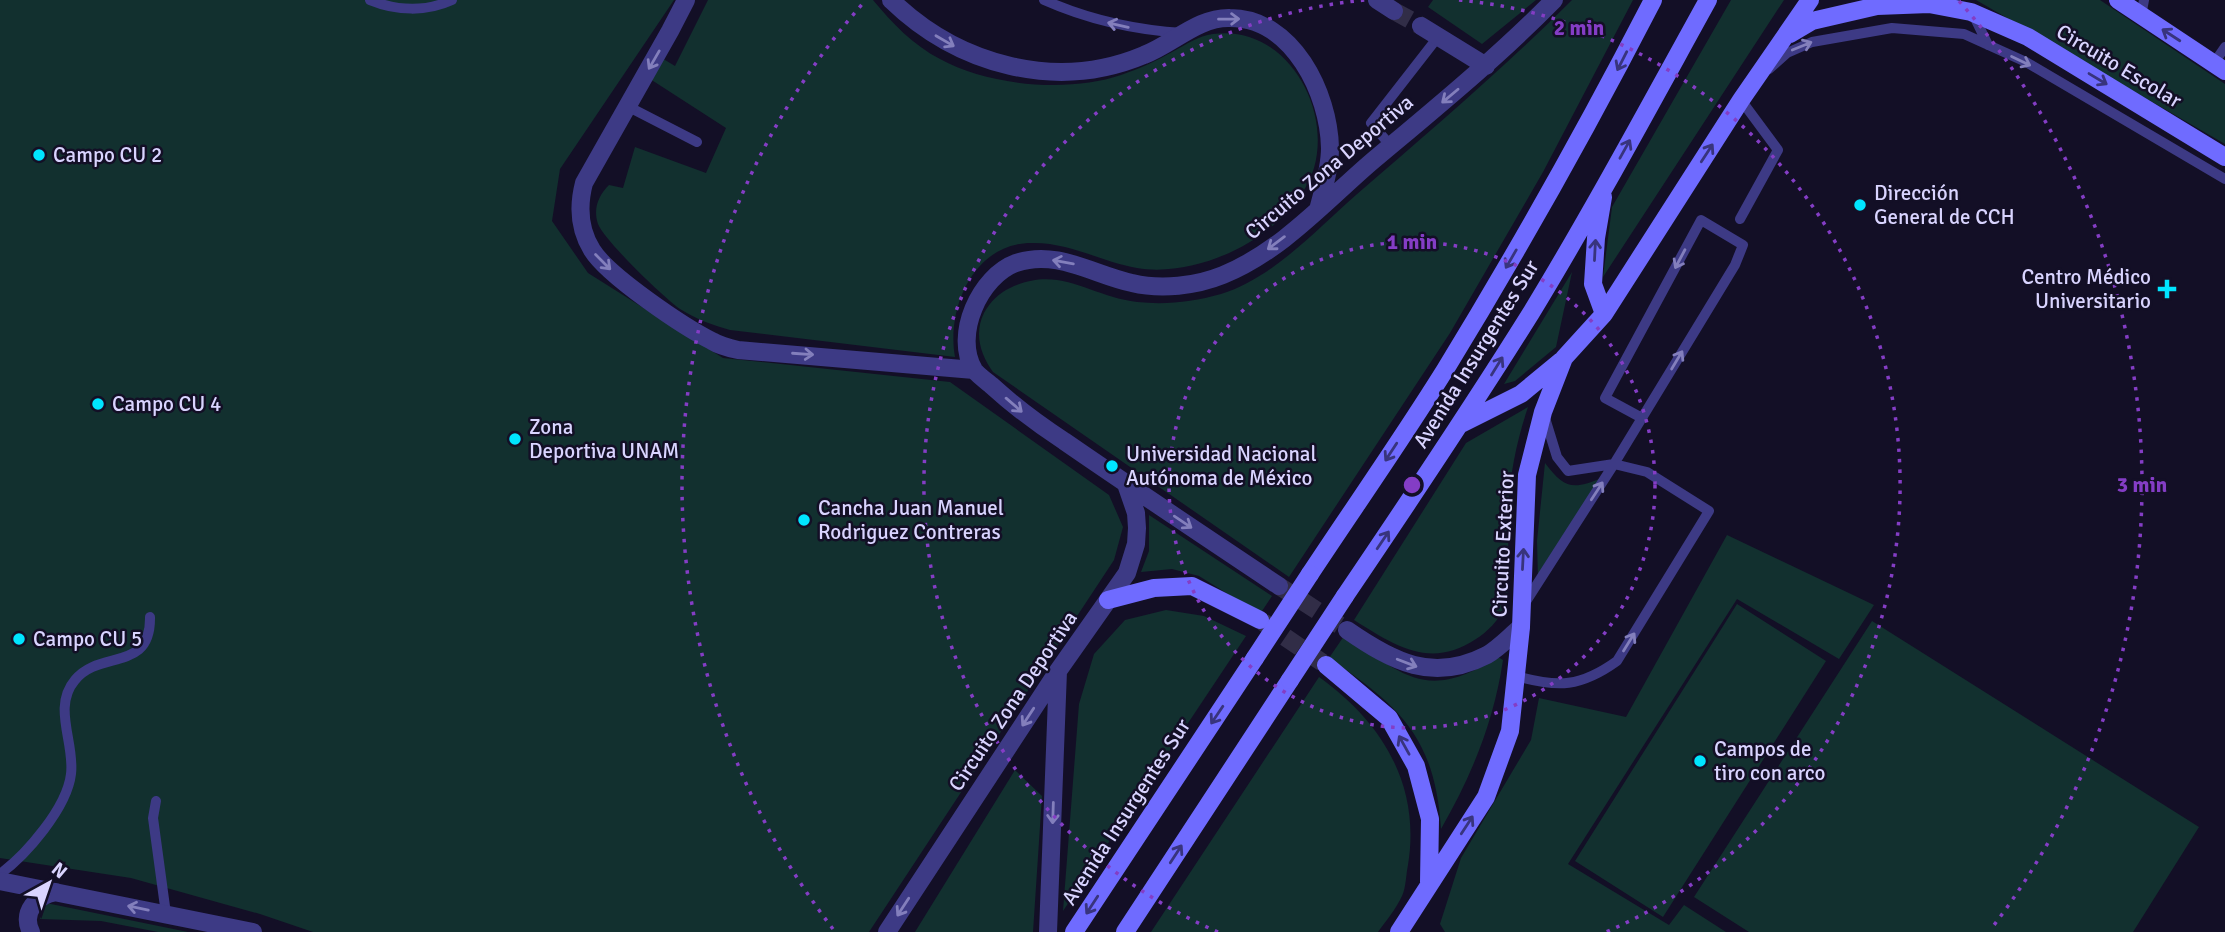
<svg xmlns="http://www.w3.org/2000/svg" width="2225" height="932" font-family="Signika,sans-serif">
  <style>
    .green { fill: #12302f }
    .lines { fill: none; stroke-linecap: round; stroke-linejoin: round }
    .street-tunnel { stroke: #312d47; stroke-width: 18; stroke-dasharray: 18 9; stroke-linecap: butt }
    .secondary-tunnel { stroke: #312d47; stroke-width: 18; stroke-dasharray: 18 9; stroke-linecap: butt }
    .lane { stroke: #3d3a85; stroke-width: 10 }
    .street { stroke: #3d3a85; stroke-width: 18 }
    .secondary { stroke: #6f6bff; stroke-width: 18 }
    .secondary-bridge { stroke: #6f6bff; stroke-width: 18 }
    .oneway { stroke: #837fbc }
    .oneway2 { stroke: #38347d }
    .ring { fill: none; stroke: #843dc5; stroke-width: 3.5; stroke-dasharray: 3.5 7 }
    .poi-dot { fill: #00e5ff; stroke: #130f26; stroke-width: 2.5 }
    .labels { text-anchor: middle; stroke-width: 5; stroke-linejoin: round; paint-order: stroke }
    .street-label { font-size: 21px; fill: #d9d4ff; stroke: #130f26 }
    .poi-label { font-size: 21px; fill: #d9d4ff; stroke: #130f26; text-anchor: start }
    .centre { fill: #843dc5; stroke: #130f26; stroke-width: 3.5 }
    .ring-label { font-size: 21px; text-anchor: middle; font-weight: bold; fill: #843dc5; stroke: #130f26; stroke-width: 5; stroke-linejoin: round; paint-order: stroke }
  </style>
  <rect width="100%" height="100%" fill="#130f26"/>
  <path class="green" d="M0 0H674L560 169 552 221 588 273 723 358 950 382 1109 495 1123 527 1114 560 869 932H313L260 914 131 878 0 858Z
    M708 0H873C892 23 913 45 940 59 989 86 1069 93 1121 75 1139 69 1158 60 1174 51 1187 44 1198 36 1213 34 1284 24 1332 105 1314 168 1294 233 1201 279 1137 268 1102 262 1071 243 1034 243 975 241 946 307 955 357L730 330C712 325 696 319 680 309 664 298 604 240 598 224 593 209 598 196 609 185L623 188 635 147 706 173 726 128 647 77 660 57 675 66Z
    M1433 0H1536L1482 44 1428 7Z
    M1572 0H1633L1543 172 1450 333 1289 577 993 372C980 354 974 333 984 313 990 302 999 293 1010 288 1060 264 1090 297 1137 302 1166 305 1193 302 1221 294 1273 278 1316 230 1356 195 1430 131 1503 69 1572 0Z
    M1731 0H1784L1603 277 1612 207Z
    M1976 0H2100L2225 84V144Z
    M1572 272 1556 347 1515 381 1504 384Z
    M1528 407C1516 443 1509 478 1508 517 1507 539 1512 589 1504 608 1499 620 1487 632 1476 639 1430 670 1394 645 1354 620L1466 443Z
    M1545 463C1563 487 1572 491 1601 478L1538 578 1537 541Z
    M1149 515 1272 596 1260 614 1199 576 1172 569 1141 572 1149 551Z
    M1727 535 1874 605 1839 659 1737 599 1568 864 1669 925 1684 905 1726 932H1445L1440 924 1461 858 1531 740 1539 698 1626 717Z
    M1737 604 1826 661 1663 917 1575 861Z
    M1166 610 1204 616 1246 636 1063 911 1079 704 1094 654 1125 620Z
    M1872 621 2199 827 2133 932H1749L1694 897Z
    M1344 636C1406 676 1427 702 1498 657L1503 660C1494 721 1472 775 1441 829 1435 738 1401 707 1329 658Z
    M1319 677C1382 722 1421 785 1408 865 1406 874 1406 888 1402 896 1396 909 1386 921 1378 932H1151Z
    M1015 770 1042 796 1033 932H915Z
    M46 903 188 932H158L101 921 40 919Z"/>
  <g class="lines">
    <path class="street-tunnel" d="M1394 11 1421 26
      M1279 586 1347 630"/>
    <path class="secondary-tunnel" d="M1263 622 1326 665"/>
    <path class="lane" d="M370 0C397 11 426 12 452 0
      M1044 0C1089 20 1134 30 1183 33
      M1973 14 1988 45
      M2141 16 2144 0
      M2214 63 2225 47
      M1769 69 1787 53 1812 42 1892 28 1964 34 2026 62 2225 179
      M627 106 697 142
      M1391 146 1371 123 1438 37
      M1740 219 1778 150 1741 100
      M1525 603 1614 464 1735 265 1743 245 1701 220 1605 398 1642 418
      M1516 676C1558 688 1581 687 1617 661L1709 511 1647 472 1614 464 1568 471 1557 457 1545 418
      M156 801 153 818 166 914
      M0 874C26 855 67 808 71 774 75 743 52 707 75 680 100 649 151 673 150 617"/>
    <path class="street" d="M686 0 670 31 584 183C578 206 579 229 592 250 608 276 684 327 712 341 720 346 729 348 738 350L974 370
      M891 0C958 65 1056 92 1144 55 1173 44 1198 17 1230 18 1293 18 1329 94 1330 148 1330 169 1323 190 1318 210
      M1377 0 1394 11
      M1421 26 1486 66
      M1279 586C1207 538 1135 490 1064 441 1038 424 1014 406 991 385 986 381 978 375 974 370 953 335 980 276 1016 263 1057 249 1094 275 1132 283 1161 290 1196 286 1223 275 1280 252 1324 203 1369 164 1432 111 1496 59 1554 0
      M1347 630C1393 662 1433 683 1487 655 1499 648 1510 636 1521 627
      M0 881 253 932
      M31 932C21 912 37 895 56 892
      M887 932 1058 671 1127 573 1136 544 1137 528 1136 513 1126 484
      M1048 932 1058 671"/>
    <path class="secondary" d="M2118 0 2225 71
      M1790 34 1812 21 1877 6 1929 4 1971 12 2028 37 2225 157
      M1603 197 1596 238 1593 284 1604 314
      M1461 424 1521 394 1561 361
      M1310 574C1355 506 1402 439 1445 370 1519 249 1588 126 1653 0
      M1345 596C1408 503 1471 409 1531 313 1593 211 1650 105 1708 0
      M1108 600 1154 588 1192 586 1260 620
      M1326 665 1389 718 1416 766 1430 819 1429 882
      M1074 932 1255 658
      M1125 932 1290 680
      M1399 932 1486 797 1510 731 1521 627 1527 475 1543 412 1564 358 1604 314 1741 100 1810 0"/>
    <path class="secondary-bridge" d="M1255 658 1310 574
      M1290 680 1345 596"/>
  </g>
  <defs><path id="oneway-shaft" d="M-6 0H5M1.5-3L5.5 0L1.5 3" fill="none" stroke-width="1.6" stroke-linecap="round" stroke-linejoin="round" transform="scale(1.75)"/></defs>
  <g class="oneway">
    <use href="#oneway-shaft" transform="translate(1229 19) rotate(-1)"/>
    <use href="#oneway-shaft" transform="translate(1118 25) rotate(-167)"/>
    <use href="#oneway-shaft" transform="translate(945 41) rotate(30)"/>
    <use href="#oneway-shaft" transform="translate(1802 46) rotate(-22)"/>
    <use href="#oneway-shaft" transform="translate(654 60) rotate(120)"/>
    <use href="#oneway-shaft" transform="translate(2021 61) rotate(26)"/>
    <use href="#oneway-shaft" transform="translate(1450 96) rotate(140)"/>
    <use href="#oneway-shaft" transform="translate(1276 243) rotate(143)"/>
    <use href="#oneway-shaft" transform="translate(1680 259) rotate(118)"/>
    <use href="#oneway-shaft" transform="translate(603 262) rotate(45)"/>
    <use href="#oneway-shaft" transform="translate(1063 262) rotate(-170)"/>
    <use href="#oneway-shaft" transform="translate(803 354) rotate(4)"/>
    <use href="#oneway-shaft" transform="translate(1677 360) rotate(-59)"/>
    <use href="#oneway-shaft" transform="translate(1014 405) rotate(41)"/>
    <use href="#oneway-shaft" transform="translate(1597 491) rotate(-57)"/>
    <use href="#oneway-shaft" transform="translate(1183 522) rotate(34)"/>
    <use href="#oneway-shaft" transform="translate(1629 642) rotate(-58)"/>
    <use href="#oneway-shaft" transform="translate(1407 663) rotate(21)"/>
    <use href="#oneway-shaft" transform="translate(1028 717) rotate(123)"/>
    <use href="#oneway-shaft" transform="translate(1053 813) rotate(92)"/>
    <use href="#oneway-shaft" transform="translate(903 907) rotate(123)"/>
    <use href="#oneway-shaft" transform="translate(138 908) rotate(-168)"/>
  </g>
  <g class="oneway2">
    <use href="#oneway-shaft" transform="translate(2171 35) rotate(-147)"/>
    <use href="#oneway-shaft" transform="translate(1622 61) rotate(117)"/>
    <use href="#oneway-shaft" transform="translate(2098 79) rotate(31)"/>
    <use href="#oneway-shaft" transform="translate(1625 149) rotate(-61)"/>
    <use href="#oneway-shaft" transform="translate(1707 153) rotate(-57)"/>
    <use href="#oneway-shaft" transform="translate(1595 250) rotate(-87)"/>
    <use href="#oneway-shaft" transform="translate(1511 259) rotate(120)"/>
    <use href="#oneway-shaft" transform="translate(1497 366) rotate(-58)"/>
    <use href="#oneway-shaft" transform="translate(1391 452) rotate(123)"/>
    <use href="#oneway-shaft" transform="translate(1383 540) rotate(-56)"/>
    <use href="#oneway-shaft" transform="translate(1523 559) rotate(-87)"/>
    <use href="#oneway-shaft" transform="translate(1217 715) rotate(124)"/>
    <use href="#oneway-shaft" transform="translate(1404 745) rotate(-119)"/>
    <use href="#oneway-shaft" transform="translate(1467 825) rotate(-57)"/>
    <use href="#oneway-shaft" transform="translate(1176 854) rotate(-57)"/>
    <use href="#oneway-shaft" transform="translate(1092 905) rotate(123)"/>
  </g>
  <g class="ring">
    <circle cx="1412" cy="485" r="243"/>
    <path d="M1218 932A487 487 0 0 1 1365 0M1459 0A487 487 0 0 1 1606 932"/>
    <path d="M833 929A730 730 0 0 1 865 1M1959 1A730 730 0 0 1 1991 929"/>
  </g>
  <g class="poi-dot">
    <circle cx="39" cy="155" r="7"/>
    <circle cx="1860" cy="205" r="7"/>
    <path d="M2163.5 278.5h7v7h7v7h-7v7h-7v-7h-7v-7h7z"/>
    <circle cx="98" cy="404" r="7"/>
    <circle cx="515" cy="439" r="7"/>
    <circle cx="1112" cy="466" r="7"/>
    <circle cx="804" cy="520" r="7"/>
    <circle cx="19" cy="639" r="7"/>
    <circle cx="1700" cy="761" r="7"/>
  </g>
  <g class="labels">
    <g class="street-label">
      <text transform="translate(2119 66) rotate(31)" y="7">Circuito Escolar</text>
      <text transform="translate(1329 167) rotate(-40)" y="7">Circuito Zona Deportiva</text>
      <text transform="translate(1476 354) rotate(-58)" y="7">Avenida Insurgentes Sur</text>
      <text transform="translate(1503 544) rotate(-87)" y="7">Circuito Exterior</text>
      <text transform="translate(1013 701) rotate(-56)" y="7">Circuito Zona Deportiva</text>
      <text transform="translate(1126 812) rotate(-57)" y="7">Avenida Insurgentes Sur</text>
    </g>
    <g class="poi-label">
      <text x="53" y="162">Campo CU 2</text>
      <text x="1874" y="200">Dirección<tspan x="1874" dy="24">General de CCH</tspan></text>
      <text x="2151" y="284" text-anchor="end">Centro Médico<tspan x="2151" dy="24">Universitario</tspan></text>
      <text x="112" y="411">Campo CU 4</text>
      <text x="529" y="434">Zona<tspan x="529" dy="24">Deportiva UNAM</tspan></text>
      <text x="1126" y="461">Universidad Nacional<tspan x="1126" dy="24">Autónoma de México</tspan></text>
      <text x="818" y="515">Cancha Juan Manuel<tspan x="818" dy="24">Rodriguez Contreras</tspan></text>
      <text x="33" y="646">Campo CU 5</text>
      <text x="1714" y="756">Campos de<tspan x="1714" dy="24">tiro con arco</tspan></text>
    </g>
  </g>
  <circle cx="1412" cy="485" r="10" class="centre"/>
  <g class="ring-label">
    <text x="1579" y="35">2 min</text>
    <text x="1412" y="249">1 min</text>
    <text x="2142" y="492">3 min</text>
  </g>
  <g transform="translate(49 883) rotate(40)" stroke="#130f26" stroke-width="5" paint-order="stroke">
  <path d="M0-5L12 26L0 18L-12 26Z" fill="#d9d4ff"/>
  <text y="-10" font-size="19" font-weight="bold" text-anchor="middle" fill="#d9d4ff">N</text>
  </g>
</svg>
